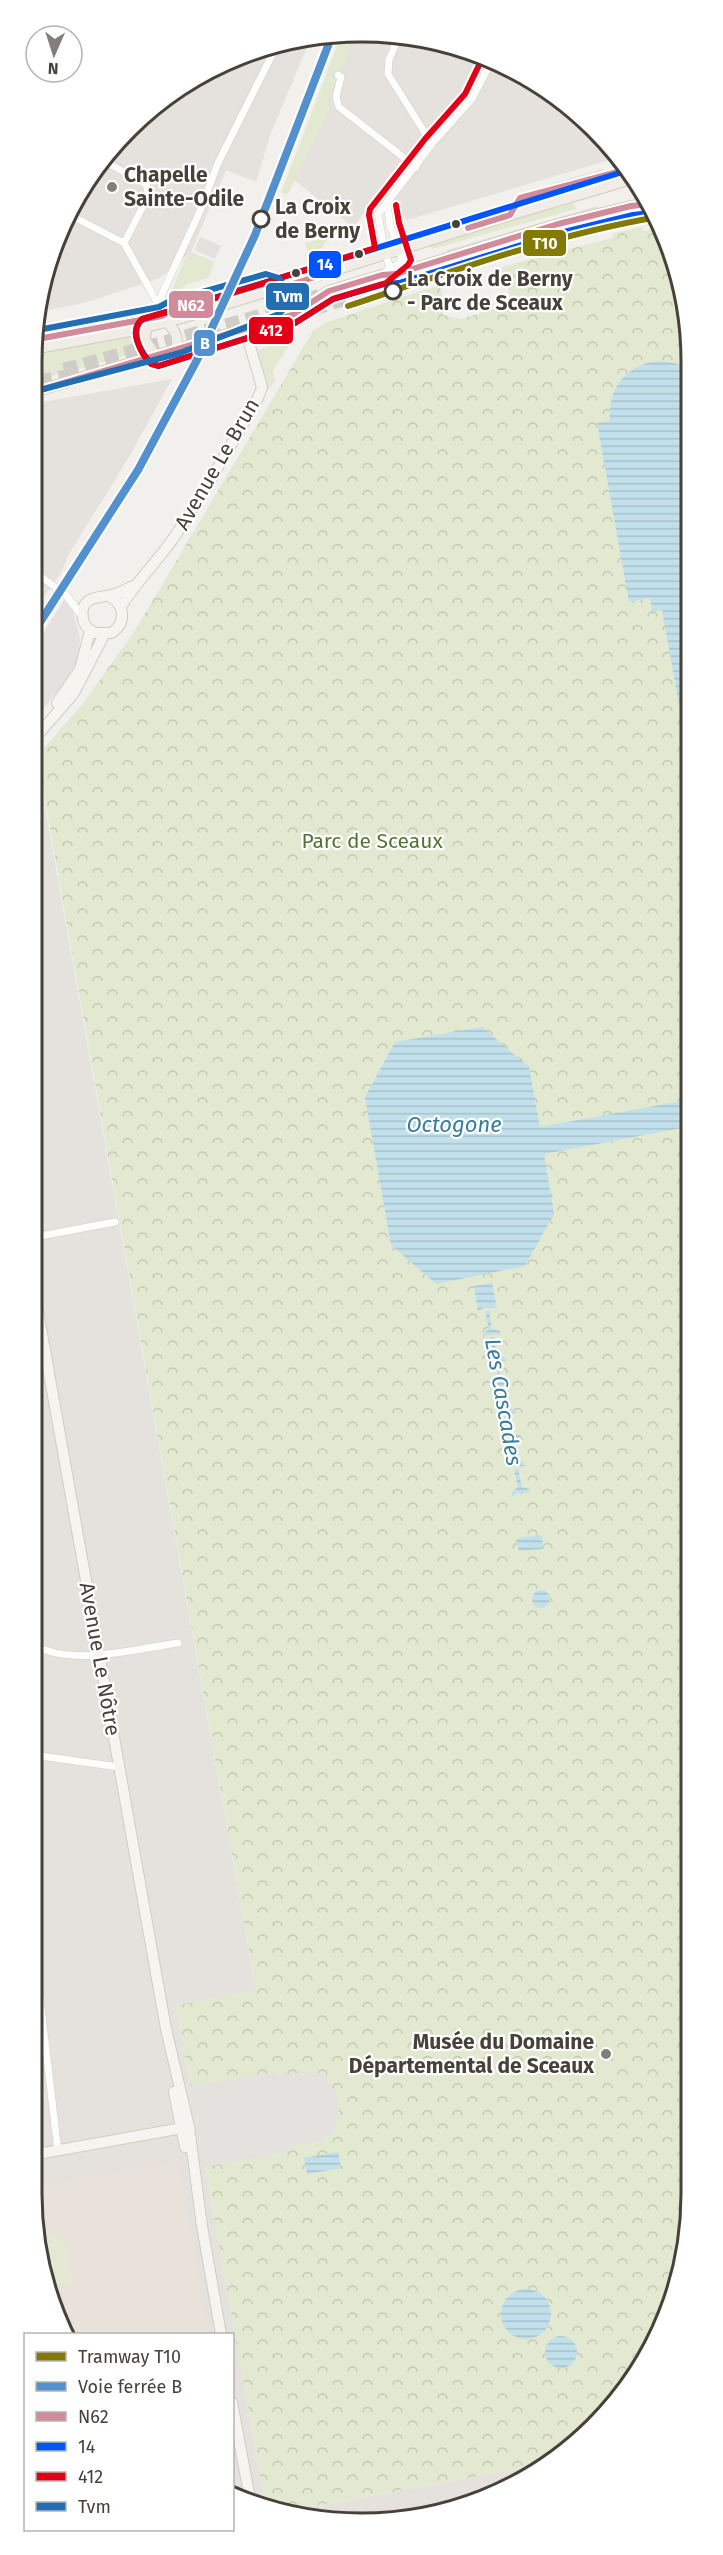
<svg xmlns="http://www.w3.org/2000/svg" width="723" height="2555" font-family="'Fira Sans',sans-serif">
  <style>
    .residential { fill: #e5e1dc }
    .education { fill: #e8e2da }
    .grass { fill: #e2e9d0 }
    .park { fill: url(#park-crowns) }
    .parking { fill: #e4e1de }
    .water { fill: url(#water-rules) }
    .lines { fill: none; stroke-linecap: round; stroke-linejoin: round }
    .highway-tunnel { stroke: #d0cdc9; stroke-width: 14; stroke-dasharray: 14 7; stroke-linecap: butt }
    .street-casing { stroke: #d0cecb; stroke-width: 8 }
    .secondary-casing { stroke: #d0ccc5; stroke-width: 12 }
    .primary-casing { stroke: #d3cabd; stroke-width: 12 }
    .street { stroke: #fdfdfc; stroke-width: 7 }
    .secondary { stroke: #f6f4f1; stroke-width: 10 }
    .primary { stroke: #f0ede6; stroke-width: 10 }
    .bus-1-casing { stroke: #fff; stroke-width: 10 }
    .bus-2-casing { stroke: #fff; stroke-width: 10 }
    .bus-3-casing { stroke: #fff; stroke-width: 10 }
    .bus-4-casing { stroke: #fff; stroke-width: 10 }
    .bus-1 { stroke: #d28b9b; stroke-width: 6 }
    .bus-2 { stroke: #0055fa; stroke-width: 6 }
    .bus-3 { stroke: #e30017; stroke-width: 6 }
    .bus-4 { stroke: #216eb4; stroke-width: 6 }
    .rail-1-casing { stroke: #fff; stroke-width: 12 }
    .rail-1 { stroke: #5291ce; stroke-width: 8 }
    .tram-1-casing { stroke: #fff; stroke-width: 10 }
    .tram-1 { stroke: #827a04; stroke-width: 6 }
    .poi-dot { fill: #847e79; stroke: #fff; stroke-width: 2 }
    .stop-dot { fill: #fff; stroke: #48413a; stroke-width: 3 }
    .bus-dot { fill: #48413a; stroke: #fff; stroke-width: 2 }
    .labels { text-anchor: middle; stroke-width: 4.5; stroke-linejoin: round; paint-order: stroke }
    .poi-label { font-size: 21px; font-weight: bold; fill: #48413a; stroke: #fff; text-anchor: start }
    .stop-label { font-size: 21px; font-weight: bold; fill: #48413a; stroke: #fff; text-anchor: start }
    .street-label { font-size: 21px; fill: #48413a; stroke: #fff }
    .park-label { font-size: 21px; fill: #537531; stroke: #fff }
    .water-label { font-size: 22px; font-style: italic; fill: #387c9c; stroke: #fff }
    .rim { fill: none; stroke: #48413a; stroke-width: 3 }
    .line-badge { stroke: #fff; stroke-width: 2 }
    .badge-label { font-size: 16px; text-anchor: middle; font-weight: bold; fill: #fff }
  </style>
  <defs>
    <pattern id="park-crowns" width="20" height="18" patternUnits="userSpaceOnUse" patternTransform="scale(1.5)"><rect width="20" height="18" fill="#e2e9d0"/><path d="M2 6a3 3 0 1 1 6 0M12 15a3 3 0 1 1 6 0" fill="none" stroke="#c3c9b3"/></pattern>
    <pattern id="water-rules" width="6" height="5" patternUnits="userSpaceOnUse" patternTransform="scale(1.5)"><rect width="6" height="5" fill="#c2e0eb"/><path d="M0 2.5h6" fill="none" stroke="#a8c1ca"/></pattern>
  </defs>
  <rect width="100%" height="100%" fill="#f2f0ed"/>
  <path class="residential" d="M297 38H311L271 133 256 182 226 170 191 252 160 278 88 302 38 312V297L87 178 178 87Z
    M340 38H426L508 66 595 128 616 158 407 220 392 206 395 201 383 190 353 227 294 180Z
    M172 379 129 457 69 554 61 573 37 607V403Z
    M36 756 256 1991 176 2005 265 2503 233 2494 232 2334H66L56 2319 32 2193Z
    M546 2464 467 2506 340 2523 293 2510Z"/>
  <path class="education" d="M178 2162 208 2334H66L56 2319 32 2188Z"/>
  <path class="grass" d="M340 38H353L341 73 333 72 331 76 336 80 326 104 330 107 329 110 288 194 281 193Z
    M574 203 576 209 432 249 429 243Z
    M652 208 659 219 638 222 636 210Z
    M611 216 613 228 595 232 593 222 559 233H552L554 243 450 275 445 261Z
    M329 237 322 249 309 253 305 243Z
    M191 252 215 262 208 278 188 284 170 296 184 260Z
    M109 314H131L132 317 38 336V332L78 325C83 318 100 316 109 314Z
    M134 336 140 352 38 380V354Z
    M293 339 273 371 275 380 268 390 258 350Z
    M44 2232C70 2239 76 2254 64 2278L73 2277V2282L50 2287 39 2233Z"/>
  <path class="park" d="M641 227 644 231 661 228 689 319 685 2258 647 2359 563 2455 546 2464 293 2510 265 2503 176 2005 256 1990 37 756 81 706 134 632 313 331 327 322 439 285 443 296 439 297 443 315 462 319 512 302 501 267 612 238 614 233Z"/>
  <path class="parking" d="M506 93 508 95 448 158 446 156Z
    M548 127 554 135 513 166 508 160Z
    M204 158 212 162 202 186 182 176 190 160 200 165Z
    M569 158 571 165 519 179 517 172Z
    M602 169 604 172 549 187 551 184Z
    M609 176 607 180 527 202 524 200Z
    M598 206 599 210 448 253 447 250Z
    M200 237 221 246 215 259 194 250Z
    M80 319 77 323 38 331V327Z
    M64 600 73 610 80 638 79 651 76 663 61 687 36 718 37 643Z
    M308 2071 327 2075 328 2084 335 2090 339 2111 335 2122 336 2130 320 2141 291 2146 292 2151 205 2167 190 2086 277 2072 278 2076Z"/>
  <path class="water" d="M662 361 678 364 689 370 688 755 662 610 652 611 650 598 629 602 597 423 610 421C607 388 628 362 662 361Z
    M482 1027 529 1067 540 1127 687 1100V1127L544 1154 554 1214 525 1266 436 1284 391 1245 365 1097 395 1042Z
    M492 1283 497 1308H484L478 1311 474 1286Z
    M489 1310 492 1329 500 1331 501 1334 489 1335 483 1338V1334L489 1329 485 1312Z
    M494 1337 497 1355 505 1357 506 1361H494L488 1364 487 1360 494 1356 490 1338Z
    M499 1363 502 1381 510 1384 511 1387H499L493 1390 492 1387 499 1382 495 1364Z
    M504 1389 507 1408 515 1410 516 1413 503 1414 498 1417 497 1413 503 1408 500 1391Z
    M509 1416 512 1434 520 1436V1440H508L503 1443 502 1439 508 1435 504 1417Z
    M514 1442 517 1460 524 1462 525 1466H513L508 1469 507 1466 513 1461 509 1443Z
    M518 1468 522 1487 529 1489 530 1492 518 1493 512 1496V1492L518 1487 514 1470Z
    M539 1535 542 1536 543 1549 519 1551 516 1540 519 1538Z
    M532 1599a9 9 0 1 1 18 0a9 9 0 1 1-18 0Z
    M338 2152 341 2168 307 2174 304 2158Z
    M501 2314a25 25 0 1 1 50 0a25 25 0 1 1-50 0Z
    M545 2352a16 16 0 1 1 32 0a16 16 0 1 1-32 0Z"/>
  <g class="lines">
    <path class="highway-tunnel" d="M292 316 442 267 653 209
      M64 370 253 318 319 296
      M38 381 77 375"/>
    <g class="street-casing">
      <path id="street" d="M398 38 389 60 388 74 432 144
        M338 75 341 77 336 97 339 107 416 167
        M104 161 146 184 149 195 124 243
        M72 216 124 243
        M124 243 158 304
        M386 271 399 264 402 259 390 225 387 204
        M396 274 392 272 385 254 378 214 432 144 472 99 492 60
        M152 326 162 294 200 211 218 163 276 47
        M37 480 40 474
        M37 574 65 594 83 617
        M35 1237 115 1222
        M33 1645C74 1667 133 1649 178 1643
        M33 1755 119 1767
        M32 1931 58 2151"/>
    </g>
    <g class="secondary-casing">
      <path id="secondary" d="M109 596C126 605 126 624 111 633H95C89 630 84 626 83 619 79 596 98 598 111 595 118 594 126 589 133 586
        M121 607C137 580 160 559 177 533 206 490 232 443 258 398L262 387 245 329
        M57 703 80 669 90 631
        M36 737 74 693 104 635
        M34 1289 166 2029 189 2127 202 2226 221 2334
        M174 2092 185 2147
        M32 2155 188 2127
        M232 2402 250 2499"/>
    </g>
    <g class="primary-casing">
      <path id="primary" d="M167 322C176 331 180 340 175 351
        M146 327 145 340 156 357
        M38 348 130 331 182 318 510 215 632 179
        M37 391 292 315 329 291 382 275 396 274 558 224 631 206 649 204"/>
    </g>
    <use href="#street" class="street"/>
    <use href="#secondary" class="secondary"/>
    <use href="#primary" class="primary"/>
    <g class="bus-1-casing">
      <path id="bus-1" d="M468 228 510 215 520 198 625 170
        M38 339 162 316 172 310 268 283 277 289 340 269
        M37 391 292 315 329 291 382 275 396 274 558 224 631 206 649 204"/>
    </g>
    <g class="bus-2-casing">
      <path id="bus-2" d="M626 171C465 220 304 272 143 319 127 331 141 351 150 363L158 366 295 323 333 299 384 284 399 283 560 233 633 215 650 213"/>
    </g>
    <g class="bus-3-casing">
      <path id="bus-3" d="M396 205 399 223 411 260 408 265 386 283 333 299 295 323 159 366 151 364C141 354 129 331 142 319L226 295 375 248 369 215 370 209 425 139 465 94 483 57"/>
    </g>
    <g class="bus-4-casing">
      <path id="bus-4" d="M38 330 159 307 170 301 266 274 279 278 289 292 284 309 279 314 180 353 40 390"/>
    </g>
    <use href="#bus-1" class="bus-1"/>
    <use href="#bus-2" class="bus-2"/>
    <use href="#bus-3" class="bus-3"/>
    <use href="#bus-4" class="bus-4"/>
    <g class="rail-1-casing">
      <path id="rail-1" d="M37 627 138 470 197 360 255 235 331 38"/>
    </g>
    <use href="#rail-1" class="rail-1"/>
    <g class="tram-1-casing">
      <path id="tram-1" d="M348 306C450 272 552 235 658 217"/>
    </g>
    <use href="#tram-1" class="tram-1"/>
  </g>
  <g class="poi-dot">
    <circle cx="112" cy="187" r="6"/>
    <circle cx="606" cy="2054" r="6"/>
  </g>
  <g class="stop-dot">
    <circle cx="261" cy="219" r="8"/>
    <circle cx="393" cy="291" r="8"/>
  </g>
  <g class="bus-dot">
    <circle cx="456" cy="224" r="5"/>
    <circle cx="359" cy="254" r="5"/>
    <circle cx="296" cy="273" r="5"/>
  </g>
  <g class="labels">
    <g class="poi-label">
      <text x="124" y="182">Chapelle<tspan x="124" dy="24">Sainte-Odile</tspan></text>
      <text x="594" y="2049" text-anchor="end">Musée du Domaine<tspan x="594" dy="24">Départemental de Sceaux</tspan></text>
    </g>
    <g class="stop-label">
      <text x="275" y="214">La Croix<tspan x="275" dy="24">de Berny</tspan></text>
      <text x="407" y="286">La Croix de Berny<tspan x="407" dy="24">- Parc de Sceaux</tspan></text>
    </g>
    <g class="street-label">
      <text transform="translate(217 464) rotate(-60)" y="7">Avenue Le Brun</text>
      <text transform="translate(100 1659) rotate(80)" y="7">Avenue Le Nôtre</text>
    </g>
    <g class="park-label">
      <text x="372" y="848">Parc de Sceaux</text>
    </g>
    <g class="water-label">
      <text x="454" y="1132">Octogone</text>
      <text transform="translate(504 1402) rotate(80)" y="8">Les Cascades</text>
    </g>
  </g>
  <path d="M0 0H723V2555H0ZM361 42H362A319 319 0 0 1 681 361V2194A319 319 0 0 1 362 2513H361A319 319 0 0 1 42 2194V361A319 319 0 0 1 361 42Z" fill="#fff" fill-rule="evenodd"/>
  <path class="rim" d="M361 42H362A319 319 0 0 1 681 361V2194A319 319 0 0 1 362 2513H361A319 319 0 0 1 42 2194V361A319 319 0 0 1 361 42Z"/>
  <g class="line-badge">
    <rect x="522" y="229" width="45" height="28" rx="6" fill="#827a04"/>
    <rect x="308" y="250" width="34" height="29" rx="6" fill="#0055fa"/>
    <rect x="265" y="282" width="45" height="29" rx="6" fill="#216eb4"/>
    <rect x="168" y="290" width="46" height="29" rx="6" fill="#d28b9b"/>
    <rect x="248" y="316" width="46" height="29" rx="6" fill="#e30017"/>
    <rect x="193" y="329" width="23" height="28" rx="6" fill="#5291ce"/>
  </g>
  <g class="badge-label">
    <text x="545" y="249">T10</text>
    <text x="325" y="270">14</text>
    <text x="288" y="302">Tvm</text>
    <text x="191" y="311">N62</text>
    <text x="271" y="336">412</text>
    <text x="205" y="349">B</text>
  </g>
  <rect x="24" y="2333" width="210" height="198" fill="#ffffff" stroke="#b6b3b0" stroke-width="1.5"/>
  <rect x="36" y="2352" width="30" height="9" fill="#827a04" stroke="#b6b3b0" stroke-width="1.5"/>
  <text x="78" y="2363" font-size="18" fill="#48413a">Tramway T10</text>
  <rect x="36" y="2382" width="30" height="9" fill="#5291ce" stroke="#b6b3b0" stroke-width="1.5"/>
  <text x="78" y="2393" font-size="18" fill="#48413a">Voie ferrée B</text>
  <rect x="36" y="2412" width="30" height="9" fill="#d28b9b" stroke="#b6b3b0" stroke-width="1.5"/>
  <text x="78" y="2423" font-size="18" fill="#48413a">N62</text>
  <rect x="36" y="2442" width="30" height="9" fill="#0055fa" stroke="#b6b3b0" stroke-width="1.5"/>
  <text x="78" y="2453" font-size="18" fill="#48413a">14</text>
  <rect x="36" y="2472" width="30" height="9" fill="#e30017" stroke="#b6b3b0" stroke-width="1.5"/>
  <text x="78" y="2483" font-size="18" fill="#48413a">412</text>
  <rect x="36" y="2502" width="30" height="9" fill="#216eb4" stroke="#b6b3b0" stroke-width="1.5"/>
  <text x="78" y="2513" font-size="18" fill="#48413a">Tvm</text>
  <g transform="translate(54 54) rotate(183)"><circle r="28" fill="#ffffff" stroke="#b6b3b0" stroke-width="1.5"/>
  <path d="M0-4.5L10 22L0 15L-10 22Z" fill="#847e79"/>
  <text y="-9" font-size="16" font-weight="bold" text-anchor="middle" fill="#48413a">N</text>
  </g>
</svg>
